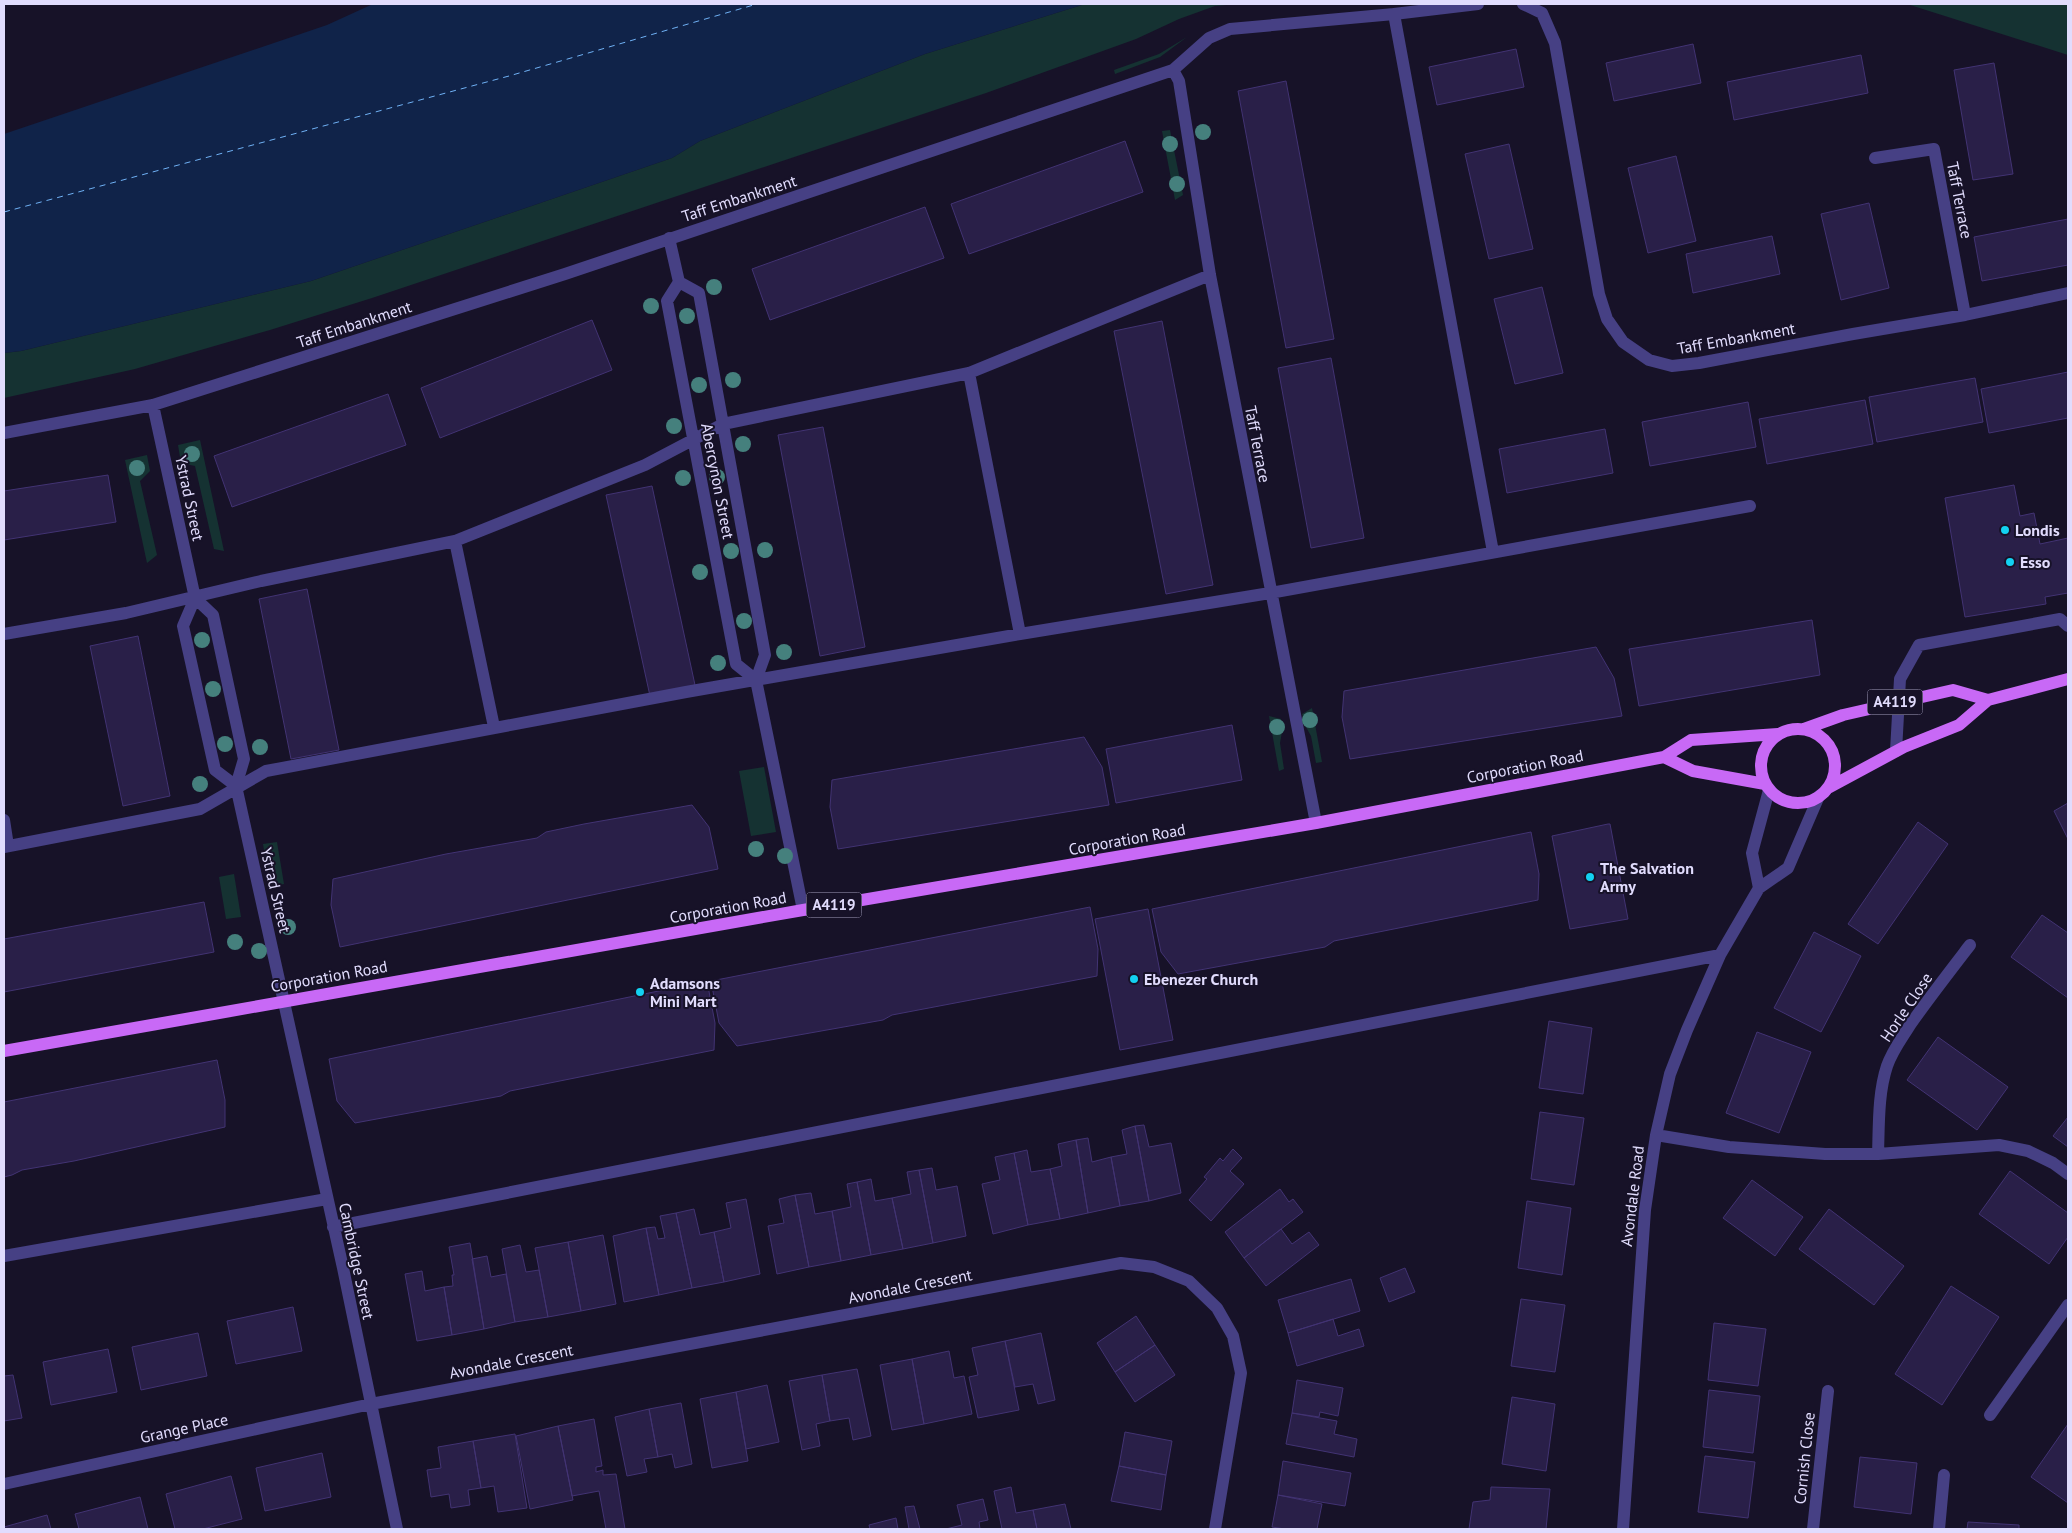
<svg xmlns="http://www.w3.org/2000/svg" width="2072" height="1533" font-family="'PT Sans',sans-serif">
  <style>
    .green { fill: #153232 }
    .water { fill: #102349 }
    .lines { fill: none; stroke-linecap: round; stroke-linejoin: round }
    .ferry { stroke: #70b2f6; stroke-width: 1; stroke-dasharray: 6 5; stroke-linecap: butt }
    .building { fill: #291f48; stroke: #423373 }
    .minor { stroke: #464084; stroke-width: 12 }
    .major { stroke: #c869f6; stroke-width: 12 }
    .tree { fill: #45807d }
    .poi-dot { fill: #13d1f1; stroke: #171228; stroke-width: 2 }
    .labels { text-anchor: middle; stroke-width: 4; stroke-linejoin: round; paint-order: stroke }
    .shield { fill: #171228; stroke: #a49fbd; stroke-width: 1 }
    .shield-label { font-size: 15px; font-weight: bold; fill: #e1dcfd }
    .street-label { font-size: 16px; fill: #e1dcfd; stroke: #171228 }
    .poi-label { font-size: 16px; font-weight: bold; fill: #e1dcfd; stroke: #171228; text-anchor: start }
  </style>
  <rect width="100%" height="100%" fill="#171228"/>
  <path class="green" d="M1085 4H1238L1215 6 1179 19 1136 39 986 93 372 298 270 330 135 369 4 398V353L21 351 311 281 672 158 700 141 925 54Z
    M1907 4H2068V55Z
    M1187 37 1160 57 1115 74 1114 70 1159 54Z
    M1170 130 1183 195 1175 200 1162 131Z
    M200 440 224 551 214 549 195 466 181 463 178 445Z
    M147 455 150 471 140 481 157 555 147 563 125 460Z
    M1312 708 1322 762 1316 763 1311 736 1306 727 1302 714Z
    M1269 716 1281 719 1282 732 1280 743 1284 769 1279 771Z
    M764 767 776 832 751 836 739 771Z
    M277 842 284 884 270 887 263 844Z
    M234 874 241 917 226 919 219 877Z"/>
  <path class="water" d="M373 4H1085L925 54 700 141 672 158 311 281 21 351 4 353V134L327 25Z"/>
  <g class="lines">
    <path class="ferry" d="M4 212 509 76 757 4"/>
  </g>
  <path class="building" d="M1693 44 1701 83 1614 101 1606 63Z
    M1516 49 1524 87 1437 105 1429 67Z
    M1861 55 1868 93 1734 120 1727 82Z
    M1994 63 2013 174 1973 180 1954 70Z
    M1286 81 1334 339 1286 348 1238 91Z
    M1125 141 1143 192 969 254 951 204Z
    M1509 144 1533 249 1489 259 1465 154Z
    M1676 156 1696 241 1648 253 1628 168Z
    M1869 203 1889 288 1841 300 1821 214Z
    M925 207 944 258 770 320 752 269Z
    M2068 219V265L1982 281 1974 237Z
    M1772 236 1780 274 1693 293 1686 254Z
    M1542 287 1563 373 1515 384 1494 299Z
    M592 320 612 370 440 438 421 388Z
    M1162 321 1213 585 1166 594 1114 331Z
    M1331 358 1364 538 1311 548 1278 368Z
    M2068 372V418L1989 433 1981 389Z
    M1975 378 1983 422 1877 442 1869 397Z
    M388 394 406 445 232 507 214 456Z
    M1865 400 1873 444 1767 464 1759 419Z
    M1748 402 1756 447 1650 466 1642 422Z
    M823 427 865 647 820 656 778 435Z
    M1605 429 1613 473 1507 493 1499 449Z
    M108 475 116 522 4 540V491Z
    M2014 485 2020 516 2034 513 2040 544 2068 538V593L2045 597 2046 604 1965 617 1945 498Z
    M652 486 695 685 650 696 606 495Z
    M307 589 339 750 291 759 259 599Z
    M1812 620 1820 675 1639 706 1629 649Z
    M138 636 170 796 123 806 90 646Z
    M1596 647 1614 678 1622 716 1350 759 1342 717 1344 691Z
    M1232 725 1242 780 1116 803 1106 749Z
    M1084 737 1102 767 1109 805 838 849 830 807 832 780Z
    M2068 803V839L2054 811Z
    M692 805 709 827 718 869 340 947 331 905 333 879 446 854 537 838 546 832 584 824Z
    M1918 822 1948 844 1878 944 1848 924Z
    M1608 824H1610L1628 919 1570 929 1552 836Z
    M1531 832 1539 874 1538 900 1334 941 1325 947 1178 974 1161 952 1152 909Z
    M204 902 214 952 4 992V939Z
    M1090 907 1098 949 1097 976 892 1015 883 1020 737 1046 719 1023 711 981Z
    M1148 909 1173 1040 1120 1050 1095 919Z
    M2042 915 2068 933V998L2011 957Z
    M1814 932 1861 956 1821 1032 1774 1008Z
    M707 981 715 1023 714 1050 510 1091 501 1096 355 1123 337 1101 329 1059Z
    M1549 1021 1592 1028 1583 1094 1539 1088Z
    M1757 1032 1811 1052 1779 1133 1726 1113Z
    M1938 1037 2008 1087 1977 1130 1907 1080Z
    M217 1060 225 1100V1127L74 1161 22 1170 12 1175 4 1177V1102Z
    M1540 1112 1584 1118 1574 1185 1531 1179Z
    M2068 1117V1147L2053 1136Z
    M1144 1125 1149 1147 1171 1143 1181 1193 1149 1201 1135 1126Z
    M1135 1126 1149 1201 1120 1206 1111 1157 1127 1154 1122 1130Z
    M1088 1138 1092 1162 1111 1157 1120 1206 1088 1213 1076 1140Z
    M1076 1140 1088 1213 1060 1219 1050 1169 1062 1166 1058 1144Z
    M1233 1149 1242 1158 1230 1171 1244 1184 1211 1221 1189 1200 1207 1179 1204 1177 1220 1158 1223 1161Z
    M1027 1150 1031 1172 1050 1169 1060 1219 1028 1225 1014 1153Z
    M1014 1153 1028 1225 993 1234 982 1184 1000 1180 995 1157Z
    M932 1168 936 1190 957 1186 966 1236 933 1243 919 1170Z
    M919 1170 933 1243 903 1249 892 1198 911 1194 907 1172Z
    M2010 1171 2068 1213V1237L2049 1264 1979 1214Z
    M871 1179 875 1201 892 1198 903 1249 871 1255 857 1182Z
    M1752 1180 1803 1217 1775 1256 1723 1218Z
    M857 1182 871 1255 841 1261 832 1211 851 1207 847 1184Z
    M1280 1189 1289 1202 1293 1199 1303 1212 1244 1258 1225 1232Z
    M811 1193 815 1214 832 1211 841 1261 809 1267 795 1195Z
    M795 1195 809 1267 777 1274 768 1226 784 1223 779 1199Z
    M746 1199 760 1274 724 1282 714 1232 731 1228 726 1203Z
    M1527 1201 1571 1208 1562 1275 1518 1268Z
    M694 1209 700 1235 714 1232 724 1282 692 1288 676 1213Z
    M1829 1209 1904 1266 1874 1305 1799 1249Z
    M676 1213 692 1288 659 1295 646 1228 655 1227 658 1239 665 1238 660 1216Z
    M646 1228 659 1295 624 1302 613 1236Z
    M1281 1229 1292 1244 1309 1232 1319 1245 1266 1286 1244 1258Z
    M603 1235 616 1304 581 1311 568 1242Z
    M568 1242 581 1311 548 1317 535 1248Z
    M470 1243 484 1329 452 1335 444 1287 453 1286 452 1275H454L449 1247Z
    M520 1245 526 1272 539 1270 548 1317 515 1322 502 1249Z
    M487 1256 491 1277 506 1274 515 1322 484 1329 472 1259Z
    M1405 1268 1415 1292 1389 1302 1380 1278Z
    M422 1271 425 1291 444 1287 452 1335 417 1341 405 1274Z
    M1351 1279 1360 1311 1288 1333 1278 1300Z
    M1951 1286 1999 1317 1942 1405 1895 1374Z
    M1521 1299 1565 1305 1555 1372 1511 1366Z
    M293 1307 302 1351 236 1364 227 1321Z
    M1136 1316 1155 1345 1115 1372 1097 1343Z
    M1333 1319 1338 1336 1359 1329 1364 1346 1297 1366 1288 1333Z
    M1714 1323 1766 1329 1758 1386 1708 1380Z
    M198 1333 207 1376 141 1390 132 1347Z
    M1041 1333 1055 1400 1038 1404 1033 1384 1015 1387 1005 1341Z
    M1005 1341 1019 1410 978 1418 969 1377 978 1375 972 1348Z
    M1155 1345 1175 1375 1135 1402 1115 1372Z
    M108 1349 117 1392 51 1405 43 1362Z
    M949 1351 954 1378 964 1376 972 1414 924 1424 912 1359Z
    M912 1359 924 1424 892 1430 880 1365Z
    M857 1369 871 1436 853 1440 849 1418 830 1421 822 1375Z
    M13 1375 22 1418 4 1421V1376Z
    M822 1375 830 1421 816 1424 820 1446 802 1450 789 1381Z
    M1297 1380 1343 1388 1338 1416 1320 1412 1319 1417 1292 1413Z
    M767 1385 779 1442 746 1449 736 1392Z
    M1709 1390 1760 1396 1753 1453 1703 1447Z
    M736 1392 748 1461 712 1468 700 1399Z
    M1512 1397 1555 1404 1546 1471 1502 1464Z
    M681 1403 692 1464 675 1468 672 1454 658 1457 649 1409Z
    M649 1409 658 1457 644 1459 647 1472 627 1476 615 1417Z
    M1292 1413 1337 1421 1334 1434 1357 1439 1354 1457 1286 1444Z
    M594 1419 602 1466 596 1467V1472L603 1470V1475L616 1474 625 1529H606L599 1491 572 1496 558 1426Z
    M2068 1424V1503L2031 1477Z
    M558 1426 573 1500 530 1509 516 1436Z
    M1125 1432 1172 1441 1166 1475 1119 1466Z
    M515 1434 527 1508 498 1512 494 1486 481 1488 473 1441Z
    M473 1441 481 1488 468 1490 470 1505 451 1508 449 1494 431 1497 427 1470 441 1468 438 1447Z
    M322 1453 331 1497 265 1511 256 1468Z
    M1705 1456 1755 1462 1748 1518 1698 1512Z
    M1860 1457 1917 1463 1911 1514 1854 1507Z
    M1283 1461 1351 1473 1345 1506 1278 1495Z
    M1119 1466 1166 1475 1161 1510 1111 1501Z
    M231 1476 242 1519 203 1529H175L166 1494Z
    M1011 1487 1016 1513 1033 1510 1037 1529H1002L994 1491Z
    M1491 1487 1550 1489 1546 1529H1469L1473 1502 1490 1500Z
    M1278 1495 1322 1504 1317 1529H1285L1272 1527Z
    M140 1497 148 1529H79L75 1514Z
    M983 1499 988 1520 979 1522 980 1529H946L962 1525 957 1505Z
    M1065 1504 1071 1529H1037L1033 1510Z
    M914 1506 920 1529H909L905 1507Z
    M47 1515 51 1529H4V1527Z
    M896 1518 898 1529H870L869 1525Z
    M1968 1522 2019 1525V1529H1967Z"/>
  <g class="lines">
    <path class="minor" d="M1523 4 1542 13 1555 43 1599 294 1607 319 1623 342 1649 360 1672 366 1699 363 1853 334 1965 315 2068 293
      M1394 14 1493 552
      M1173 70 1179 81 1210 275 1316 823
      M1875 158 1934 149 1965 315
      M669 238 679 282 667 301 736 664 756 680
      M679 282 699 293 765 655 756 680 803 910
      M969 373 1020 634
      M153 405 195 598 213 615 244 759 236 786 343 1268 397 1529
      M4 433 153 405 565 274 1173 70 1209 38 1230 29 1394 14 1478 4
      M455 541 494 727
      M195 598 183 626 215 770 236 786
      M4 634 126 613 261 581 455 541 645 465 723 424 969 373 1210 275
      M1896 751 1900 679 1919 645 2060 619 2068 626
      M4 820 8 846
      M4 847 200 809 266 771 686 692 1020 634 1270 593 1750 506
      M1759 888 1752 853 1769 790
      M1656 1135 1729 1147 1825 1154H1878L1999 1145 2028 1151 2053 1163 2068 1174
      M1878 1154C1879 1125 1878 1093 1887 1066 1892 1051 1902 1038 1910 1025 1929 998 1950 971 1970 945
      M333 1227 1720 955
      M4 1256 327 1199
      M1990 1415 2068 1305
      M4 1484 371 1404 1121 1263 1154 1267 1189 1281 1217 1308 1233 1336 1241 1373 1215 1529
      M1623 1529 1645 1210 1656 1135 1670 1074 1687 1030 1720 955 1759 888 1788 868 1819 796
      M1813 1529 1828 1391
      M1939 1529 1944 1475"/>
    <path class="major" d="M1761 766a37 37 0 1 1 74 0a37 37 0 1 1-74 0Z
      M1804 729 1843 715 1953 690 1988 700
      M1664 757 1693 771 1765 784
      M1828 788 1904 747 1959 725 1988 700 2068 679
      M4 1051 803 910 1316 823 1664 757 1691 740 1778 734"/>
  </g>
  <g class="tree">
    <circle cx="1203" cy="132" r="8"/>
    <circle cx="1170" cy="144" r="8"/>
    <circle cx="1177" cy="184" r="8"/>
    <circle cx="714" cy="287" r="8"/>
    <circle cx="651" cy="306" r="8"/>
    <circle cx="687" cy="316" r="8"/>
    <circle cx="733" cy="380" r="8"/>
    <circle cx="699" cy="385" r="8"/>
    <circle cx="674" cy="426" r="8"/>
    <circle cx="743" cy="444" r="8"/>
    <circle cx="192" cy="454" r="8"/>
    <circle cx="137" cy="468" r="8"/>
    <circle cx="717" cy="477" r="8"/>
    <circle cx="683" cy="478" r="8"/>
    <circle cx="765" cy="550" r="8"/>
    <circle cx="731" cy="551" r="8"/>
    <circle cx="700" cy="572" r="8"/>
    <circle cx="744" cy="621" r="8"/>
    <circle cx="202" cy="640" r="8"/>
    <circle cx="784" cy="652" r="8"/>
    <circle cx="718" cy="663" r="8"/>
    <circle cx="213" cy="689" r="8"/>
    <circle cx="1310" cy="720" r="8"/>
    <circle cx="1277" cy="727" r="8"/>
    <circle cx="225" cy="744" r="8"/>
    <circle cx="260" cy="747" r="8"/>
    <circle cx="200" cy="784" r="8"/>
    <circle cx="756" cy="849" r="8"/>
    <circle cx="785" cy="856" r="8"/>
    <circle cx="288" cy="927" r="8"/>
    <circle cx="235" cy="942" r="8"/>
    <circle cx="259" cy="951" r="8"/>
  </g>
  <g class="poi-dot">
    <circle cx="2005" cy="530" r="5"/>
    <circle cx="2010" cy="562" r="5"/>
    <circle cx="1590" cy="877" r="5"/>
    <circle cx="1134" cy="979" r="5"/>
    <circle cx="640" cy="992" r="5"/>
  </g>
  <g class="labels">
    <g class="shield">
      <rect x="1867.5" y="689.5" width="55" height="25" rx="4"/>
      <rect x="806.5" y="892.5" width="55" height="25" rx="4"/>
    </g>
    <g class="shield-label">
      <text x="1895" y="707">A4119</text>
      <text x="834" y="910">A4119</text>
    </g>
    <g class="street-label">
      <text transform="translate(739 198) rotate(-18)" y="6">Taff Embankment</text>
      <text transform="translate(1960 200) rotate(79)" y="6">Taff Terrace</text>
      <text transform="translate(354 324) rotate(-18)" y="6">Taff Embankment</text>
      <text transform="translate(1736 338) rotate(-10)" y="6">Taff Embankment</text>
      <text transform="translate(1258 444) rotate(79)" y="6">Taff Terrace</text>
      <text transform="translate(718 481) rotate(79)" y="6">Abercynon Street</text>
      <text transform="translate(190 498) rotate(78)" y="6">Ystrad Street</text>
      <text transform="translate(1525 766) rotate(-11)" y="6">Corporation Road</text>
      <text transform="translate(1127 839) rotate(-10)" y="6">Corporation Road</text>
      <text transform="translate(276 890) rotate(77)" y="6">Ystrad Street</text>
      <text transform="translate(728 907) rotate(-10)" y="6">Corporation Road</text>
      <text transform="translate(329 976) rotate(-10)" y="6">Corporation Road</text>
      <text transform="translate(1906 1007) rotate(-56)" y="6">Horle Close</text>
      <text transform="translate(1632 1196) rotate(-83)" y="6">Avondale Road</text>
      <text transform="translate(357 1261) rotate(78)" y="6">Cambridge Street</text>
      <text transform="translate(910 1286) rotate(-11)" y="6">Avondale Crescent</text>
      <text transform="translate(511 1361) rotate(-11)" y="6">Avondale Crescent</text>
      <text transform="translate(184 1428) rotate(-12)" y="6">Grange Place</text>
      <text transform="translate(1804 1458) rotate(-84)" y="6">Cornish Close</text>
    </g>
    <g class="poi-label">
      <text x="2015" y="536">Londis</text>
      <text x="2020" y="568">Esso</text>
      <text x="1600" y="874">The Salvation<tspan x="1600" dy="18">Army</tspan></text>
      <text x="1144" y="985">Ebenezer Church</text>
      <text x="650" y="989">Adamsons<tspan x="650" dy="18">Mini Mart</tspan></text>
    </g>
  </g>
  <rect width="2072" height="1533" fill="none" stroke="#e1dcfd" stroke-width="10"/>
</svg>
